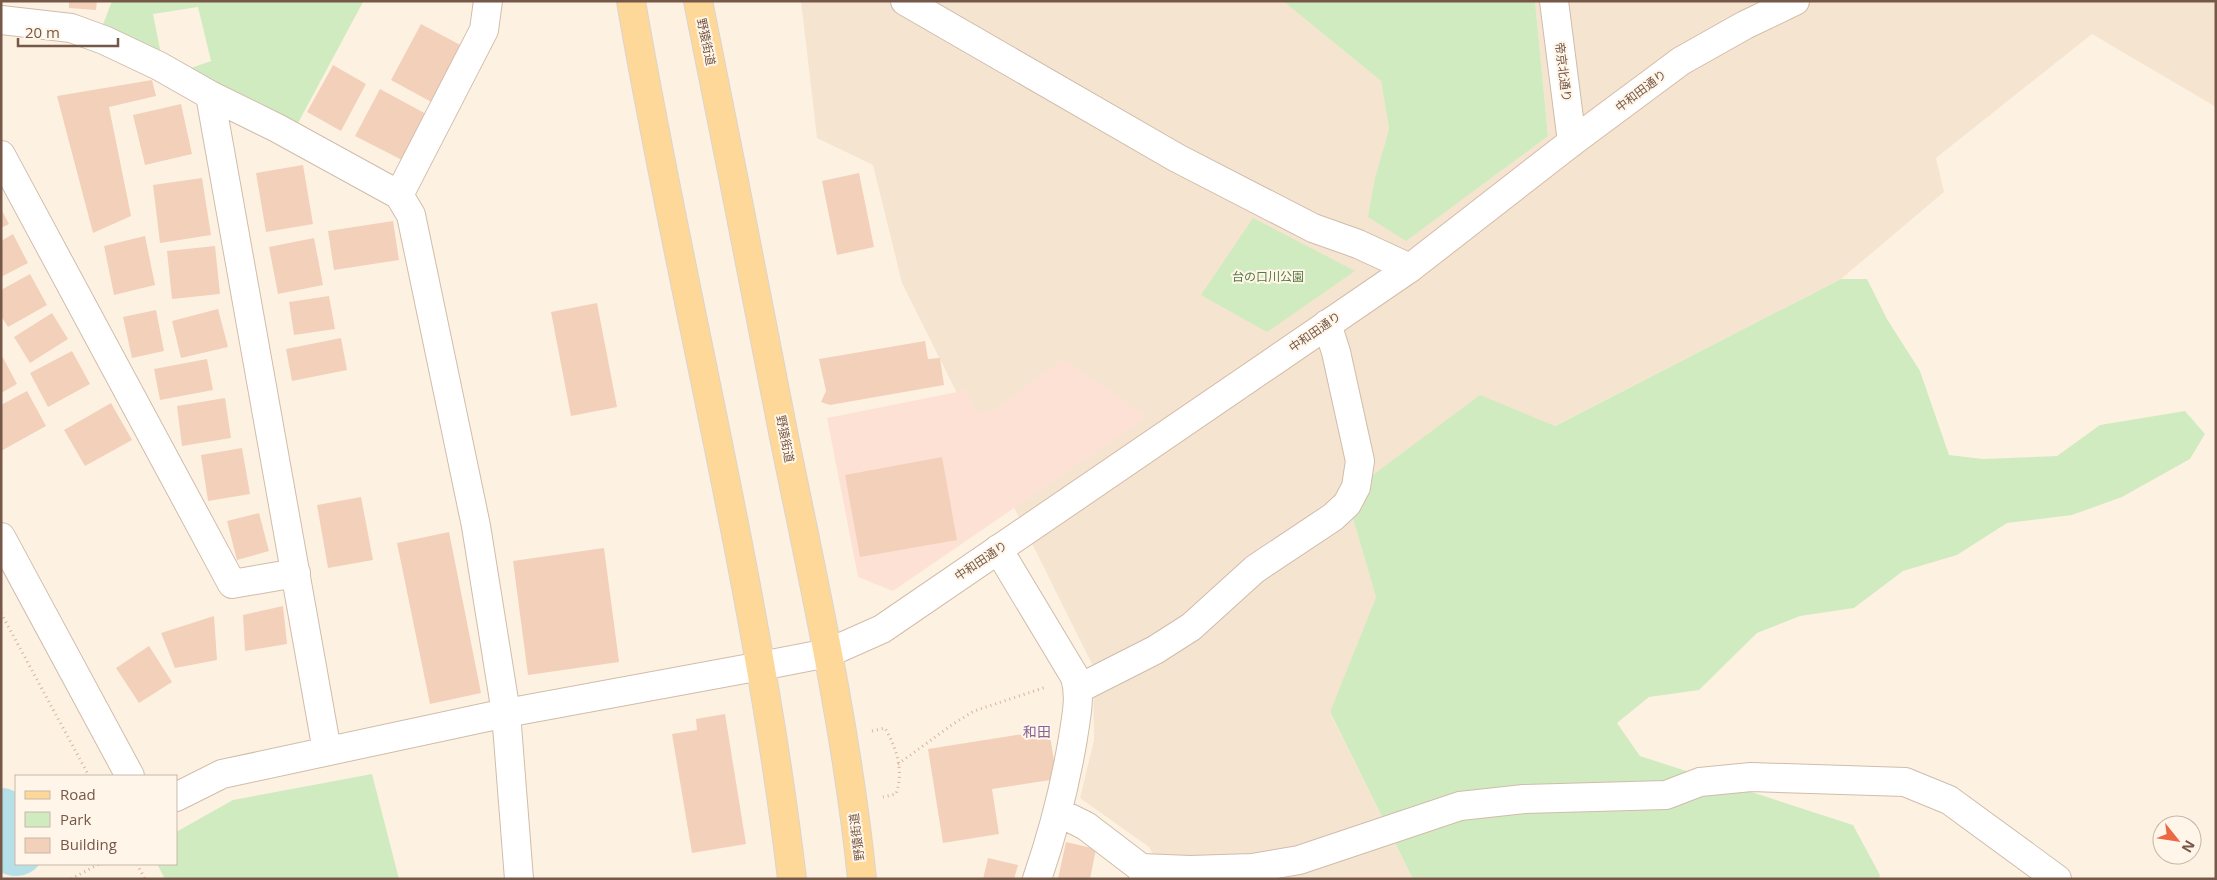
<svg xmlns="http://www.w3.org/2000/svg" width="2217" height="880" font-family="'Open Sans','Noto Sans JP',sans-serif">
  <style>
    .residential { fill: #f5e4d0 }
    .commercial { fill: #fee1d5 }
    .green { fill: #d1ebc0 }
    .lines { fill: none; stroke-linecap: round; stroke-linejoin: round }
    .river { stroke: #b6e0e7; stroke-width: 60 }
    .building { fill: #f3d0b9 }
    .street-casing { stroke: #d0bcab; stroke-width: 30 }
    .secondary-casing { stroke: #d4bca8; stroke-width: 30 }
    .primary-casing { stroke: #dbd4cf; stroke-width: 30 }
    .path { stroke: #d8b39c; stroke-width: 3; stroke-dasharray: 1 4; stroke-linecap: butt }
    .street { stroke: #fff; stroke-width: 28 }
    .secondary { stroke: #fff; stroke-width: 28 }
    .primary { stroke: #fed898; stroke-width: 28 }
    .labels { text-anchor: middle; stroke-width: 4; stroke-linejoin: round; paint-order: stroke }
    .street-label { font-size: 12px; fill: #755848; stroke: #fff6e9 }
    .park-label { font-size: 12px; fill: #517b3f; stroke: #fff6e9 }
    .neighbourhood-label { font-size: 14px; fill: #876399; stroke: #fff6e9 }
  </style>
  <rect width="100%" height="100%" fill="#fdf2e2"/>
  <path class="residential" d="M801 1H1283L1381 81 1389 129 1375 178 1548 136 1535 1H2216V107L2092 34 1936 158 1944 192 1841 279 1554 426 1480 396 1346 495 1376 597 1330 713 1413 879H1167L1149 847 1080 798 1094 740 1093 666 902 283 873 165 817 138Z"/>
  <path class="commercial" d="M1063 359 1147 417 893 591 858 577 827 418 967 390 976 414 993 411Z"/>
  <path class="green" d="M112 1H363V2L297 125 188 69 211 61 198 7 153 14 161 54 102 27Z
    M1283 1H1535L1548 136 1406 241 1368 217 1375 178 1389 129 1381 81Z
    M1253 218 1355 271 1267 332 1201 295Z
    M1841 279H1867L1887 319 1920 371 1949 455 1983 459 2057 456 2100 425 2185 411 2205 434 2190 459 2122 497 2072 515 2007 523 1957 555 1903 571 1854 608 1800 616 1757 633 1699 690 1649 697 1617 723 1640 756 1853 825 1880 875 1879 879H1413L1330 712 1376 597 1346 495 1480 395 1555 426Z
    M372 774 399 879H165L157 864H176V832L233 800Z"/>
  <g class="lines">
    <path class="river" d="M1 818 16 846"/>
  </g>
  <path class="building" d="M69 1H97L96 10 69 8Z
    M421 24 466 48 435 104 391 80Z
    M333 65 366 84 341 131 307 112Z
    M152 80 156 96 109 107 131 216 93 233 57 96Z
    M380 89 428 115 404 161 355 136Z
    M181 104 192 154 145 165 133 115Z
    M303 165 313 224 266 232 256 173Z
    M859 173 874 247 837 255 822 181Z
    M202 178 211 235 160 243 153 185Z
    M1 209 9 224 1 228Z
    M393 221 399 260 334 270 328 231Z
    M13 234 28 263 1 277V241Z
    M145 236 155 285 114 295 104 246Z
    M314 238 323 285 278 294 269 247Z
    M215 246 220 294 172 299 167 251Z
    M30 274 47 305 8 327 1 316V290Z
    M329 296 335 329 294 335 289 302Z
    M597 303 617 407 571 416 551 312Z
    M218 309 228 347 181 358 172 321Z
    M156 310 164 351 132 358 123 317Z
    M52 313 68 339 30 363 14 337Z
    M341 338 347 370 292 381 286 349Z
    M925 341 928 359 940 358 944 385 830 405 821 402 826 391 819 359Z
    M72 351 90 384 48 407 30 373Z
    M1 354 17 384 1 393Z
    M207 359 213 390 160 400 154 369Z
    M27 391 46 426 1 451V405Z
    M225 398 231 438 182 446 177 406Z
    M111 403 132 440 85 466 64 430Z
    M242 448 250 494 208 501 201 455Z
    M942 457 957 540 860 557 845 475Z
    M361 497 373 560 328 568 317 505Z
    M259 513 269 551 237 560 227 521Z
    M449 532 481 693 430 704 397 543Z
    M604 548 619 662 528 675 513 561Z
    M283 606 287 644 245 651 243 615Z
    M214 616 217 660 175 668 161 633Z
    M149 646 172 682 139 703 116 668Z
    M725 714 746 844 692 853 672 734 697 730 696 719Z
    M1049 730 1057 779 992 789 999 834 943 843 928 749Z
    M1066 842 1096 849 1090 879H1058Z
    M988 858 1018 865 1014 879H983Z"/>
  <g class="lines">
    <g class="street-casing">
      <path id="street" d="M905 1 1177 158 1313 228 1358 244 1410 268
        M1554 1 1572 142
        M1 20 71 28 104 40 159 66 210 95 277 128 399 195 411 215 476 526 506 713 519 879
        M210 95 327 751
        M1 155 232 584 296 573
        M399 195 484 30 488 1
        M1 537 130 776
        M998 549 1075 677C1081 698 1076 717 1073 738 1065 786 1053 833 1037 879
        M1078 689 1155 650 1191 627 1255 569 1333 517 1347 504 1356 487 1360 461 1336 352 1327 324
        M176 797 222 774 506 713 761 666
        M1058 812 1086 826 1141 868 1144 879
        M1141 868 1190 870 1252 868 1299 860 1460 806 1524 799 1666 795 1700 782 1751 777 1905 782 1949 800 2057 879"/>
    </g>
    <g class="secondary-casing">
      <path id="secondary" d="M761 666 828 653 882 629 1410 268 1572 142 1681 61 1745 25 1795 1"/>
    </g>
    <g class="primary-casing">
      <path id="primary" d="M631 1C681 294 757 583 792 879
        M698 1C728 146 755 292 784 437 814 584 847 730 862 879"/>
    </g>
    <path class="path" d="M1 613 89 776
      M872 731 885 728C897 749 904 771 896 794L883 797
      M898 764 953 724 974 711 1046 687
      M137 864 145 879
      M71 879 99 864"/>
    <use href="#street" class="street"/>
    <use href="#secondary" class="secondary"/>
    <use href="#primary" class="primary"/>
  </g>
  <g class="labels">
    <g class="street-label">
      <text transform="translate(706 42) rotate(78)" y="4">野猿街道</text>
      <text transform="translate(1563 72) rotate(83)" y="4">帝京北通り</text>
      <text transform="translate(1641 91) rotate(-37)" y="4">中和田通り</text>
      <text transform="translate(1315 332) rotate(-35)" y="4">中和田通り</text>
      <text transform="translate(785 439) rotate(79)" y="4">野猿街道</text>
      <text transform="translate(981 561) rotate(-34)" y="4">中和田通り</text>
      <text transform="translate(857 837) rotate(-97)" y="4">野猿街道</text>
    </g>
    <g class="park-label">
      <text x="1268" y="281">台の口川公園</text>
    </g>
    <g class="neighbourhood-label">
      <text x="1037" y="737">和田</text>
    </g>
  </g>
  <rect width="2217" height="880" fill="none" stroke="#755848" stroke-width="5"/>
  <rect x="15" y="775" width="162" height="90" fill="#fff6e9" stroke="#c8b7a9"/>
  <rect x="25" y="791" width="25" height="8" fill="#fed898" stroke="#c8b7a9"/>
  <text x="60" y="800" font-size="15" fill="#755848">Road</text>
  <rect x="25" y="812" width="25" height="15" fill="#d1ebc0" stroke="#c8b7a9"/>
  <text x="60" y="825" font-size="15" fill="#755848">Park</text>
  <rect x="25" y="838" width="25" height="15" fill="#f3d0b9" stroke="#c8b7a9"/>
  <text x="60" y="850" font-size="15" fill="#755848">Building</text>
  <g transform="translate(2177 840) rotate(120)"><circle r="24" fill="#fff6e9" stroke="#c8b7a9"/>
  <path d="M0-4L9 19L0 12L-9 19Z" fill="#eb6943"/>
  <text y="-8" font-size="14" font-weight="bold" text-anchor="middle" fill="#755848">N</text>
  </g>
  <path d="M18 38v8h100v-8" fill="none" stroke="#755848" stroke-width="2.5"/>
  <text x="25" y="38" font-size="15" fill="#755848" stroke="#fff6e9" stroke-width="4" paint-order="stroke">20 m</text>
</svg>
